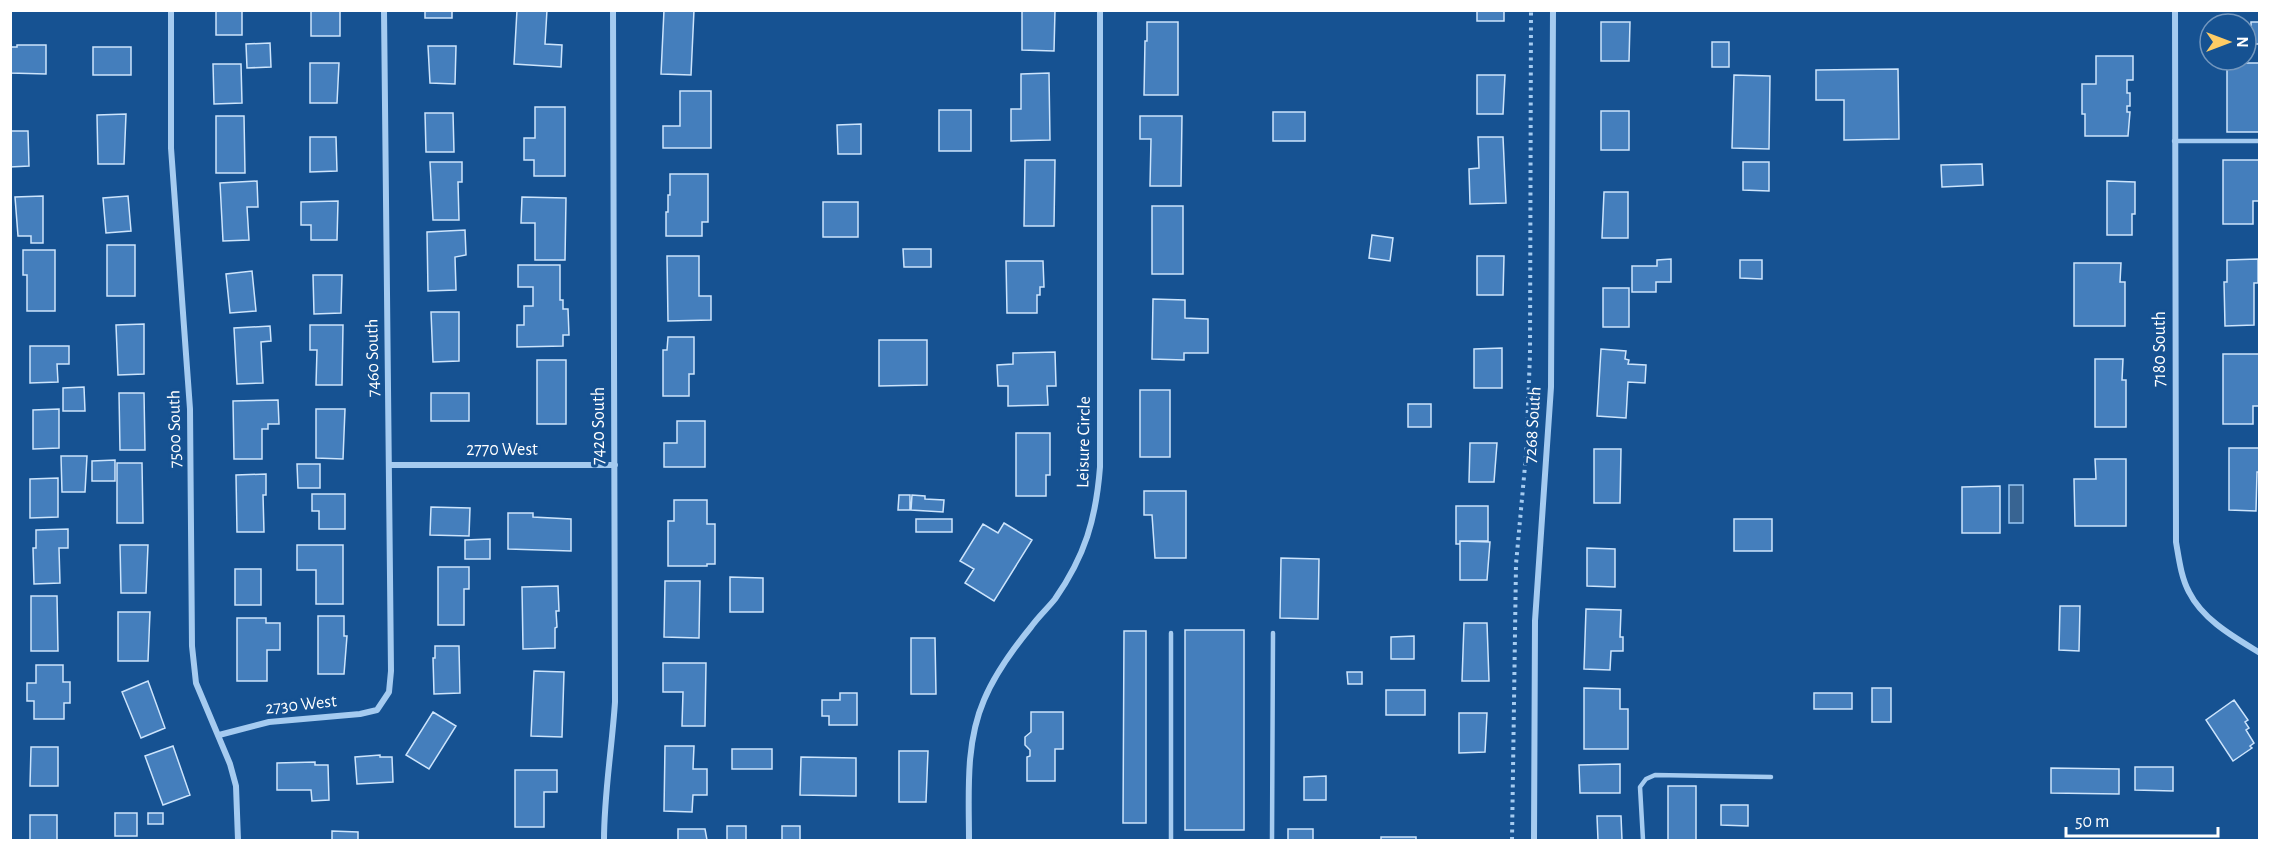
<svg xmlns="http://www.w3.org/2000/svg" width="2270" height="851" viewBox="0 0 2270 851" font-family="'Alegreya Sans',sans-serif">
<rect width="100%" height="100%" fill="#165292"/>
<!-- water -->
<path fill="#386492" stroke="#98c6f3" stroke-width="1.5" d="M2009 485H2023V523H2009Z"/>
<!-- building -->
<path fill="#447ebc" stroke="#cce4fc" stroke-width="1.5" d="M216 10H242V35H216Z
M311 10H340V36H311Z
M425 10H452V18H425Z
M517 10H547L545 44 562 45 561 67 514 64Z
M664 10H694L691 75 661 74Z
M1022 10H1055L1054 51 1022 50Z
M1477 10H1504V21H1477Z
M1147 22H1178V95H1144L1145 41H1147Z
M1601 22H1630L1629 61H1601Z
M2251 22H2260V44H2251Z
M1712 42H1729V67H1712Z
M270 43 271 67 247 68 246 44Z
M17 45H46V74L10 73V47H17Z
M428 46H456L455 84 430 83Z
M93 47H131V75H93Z
M2096 56H2133V80H2127V93H2130V106H2127V112H2130L2128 136H2085V114H2082V84H2096Z
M310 63H339L337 103H310Z
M2227 63H2260V132H2227Z
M213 64H241L242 103 214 104Z
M1898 69 1899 139 1844 140V100H1816V70Z
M1049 73 1050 140 1011 141V109H1021V74Z
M1477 75H1505L1503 114H1477Z
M1734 75 1770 76 1769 149 1732 148Z
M680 91H711V148H663V126H680Z
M535 107H565V176H534V160H524V138H535Z
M939 110H971V151H939Z
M1601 111H1629V150H1601Z
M1273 112H1305V141H1273Z
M425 113H453L454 152H426Z
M126 114 124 164H98L97 115Z
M216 116H244L245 173H216Z
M1140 116H1182L1181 186H1150L1151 139H1140Z
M861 124V154H838L837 125Z
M10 131H28L29 166 10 167Z
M310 137H336L337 171 310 172Z
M1478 137H1503L1506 203 1470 204 1469 169 1479 168Z
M1025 160H1055L1054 226H1024Z
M2223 160H2260V201H2253V224H2223Z
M430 162H462V182H458L459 220H433Z
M1743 162H1769V191L1743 190Z
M1982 164 1983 185 1942 187 1941 165Z
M670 174H708V222H702V236H666V212H668V195H670Z
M257 181 258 207H247L249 240 223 241 220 183Z
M2107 181 2135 182V214H2132V235H2107Z
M1604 192H1628V238H1602Z
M43 196V243H31V236H18L15 197Z
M128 196 131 231 106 233 103 198Z
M522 197 566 198 565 260H535V223H521Z
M338 201 337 240H311V225H301V202Z
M823 202H858V237H823Z
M1152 206H1183V274H1152Z
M465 230 466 255 455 257 456 290 428 291 427 232Z
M1372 235 1393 238 1390 261 1369 258Z
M107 245H135V296H107Z
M903 249H931V267H904Z
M23 250H55V311H27V275H23Z
M667 256H699V296H711V320L668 321Z
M1477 256H1504L1503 295H1477Z
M1671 259V282H1656V292H1632V266H1657V260Z
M2258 259V283H2254V325L2225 326 2224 282H2227V260Z
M1740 260H1762V279L1740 278Z
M1006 261H1043L1044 287H1040V295H1037V313H1007Z
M2074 263H2121L2120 282H2125V326H2074Z
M518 265H560V300H563V309H568L569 335H563V346L517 347V325H524V306H533V287H518Z
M252 271 256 311 230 313 226 274Z
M313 275H342L341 313 314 314Z
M1603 288H1629V327H1603Z
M1153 299 1185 300V318L1208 319V353H1184V360L1152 359Z
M431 312H459V361L433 362Z
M144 324V374L118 375 116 325Z
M310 325H343L342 385H316L317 350H310Z
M270 326 271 341 261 342 263 383 237 384 234 328Z
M668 337H694V374H689V396H663V350H667Z
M879 340H927V385L879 386Z
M30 346H69V364H57L58 382 30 383Z
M1502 348V388H1474V349Z
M1601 349 1626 351 1625 359 1629 360 1628 364 1646 365 1645 383 1628 382 1626 418 1597 416Z
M1055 352 1056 386H1047L1048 405 1008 406V386H998L997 365 1013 364V353Z
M2223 354H2260V406H2253V424H2223Z
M2095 359H2123L2122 380H2126V427H2095Z
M537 360H566V424H537Z
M84 387 85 411H63V388Z
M1140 390H1170V457H1140Z
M119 393H144L145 450H120Z
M431 393H469V421H431Z
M278 400 279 424H268V429H262V459H234L233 401Z
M1408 404H1431V427H1408Z
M59 409V448L33 449V410Z
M316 409H345L343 459 316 458Z
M677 421H705V467H664V443H677Z
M1016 433H1050V475H1046V496H1016Z
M1470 443H1497L1494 482H1469Z
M2229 448H2260V472H2257L2256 511 2229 510Z
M1594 449H1621L1620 503H1594Z
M61 456H87L85 492H62Z
M2095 459H2126V526H2075L2074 479H2096Z
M115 460V481H92V461Z
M117 463H142L143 523H117Z
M297 464H320V488H298Z
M266 474V495H263L264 532H237L236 475Z
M58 478V517L30 518V479Z
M2000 486V533H1962V487Z
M1144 491H1186V558H1155L1152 515H1144Z
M312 494H345V529H319V511H312Z
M899 495H910V510H898Z
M912 495 925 496V499L944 500 943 512 911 510Z
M674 500H707V524H715V564H707V566H668V521H674Z
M1456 506H1488V541H1460V544H1456Z
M431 507 470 508 469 536 430 535Z
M508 513H533V517L571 519V551L508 549Z
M916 519H952V532H916Z
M1734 519H1772V551H1734Z
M1004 523 1032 540 994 601 965 583 974 569 960 561 983 524 998 533Z
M68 529V548H59L60 583 34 584 33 548H36V530Z
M490 539V559H465V540Z
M1460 541 1490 542 1487 580H1460Z
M120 545H148L146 593H121Z
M297 545H343V604H316V570H297Z
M1587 548 1615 549V587L1587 586Z
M1281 558 1319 559 1318 619 1280 618Z
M438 567H469V589H464V625H438Z
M235 569H261V605H235Z
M730 577 763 578V612H730Z
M665 581H700L699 638 664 637Z
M558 586 559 611H556L557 627 555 628V648L523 649 522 587Z
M31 596H57L58 651H31Z
M2060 606H2080L2079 651 2059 650Z
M1586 609 1621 610 1620 637H1623V651H1611L1610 670 1584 669Z
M118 612H150L148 661H118Z
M318 616H344V636H347L344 674H318Z
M237 618H266V623H280V650H267V681H237Z
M1464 623H1487L1489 681H1462Z
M1185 630H1244V830H1185Z
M1124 631H1146V823H1123Z
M1414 636V659H1391V637Z
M911 638H935L936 694H911Z
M435 646H459L460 693 434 694 433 658H435Z
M663 663H706L705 726H682L683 692H663Z
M36 665H63V682H70V703H64V719H34V701H27V683H36Z
M534 671 564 672 562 737 531 736Z
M1347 672H1362V684H1348Z
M148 681 165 728 141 738 122 692Z
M1584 688 1620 689V709H1628V749H1584Z
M1872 688H1891V722H1872Z
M1386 690H1425V715H1386Z
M840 693H857V725H829V716H822V700H840Z
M1814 693H1852V709H1814Z
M2234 700 2248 720 2245 722 2249 728 2246 730 2254 743 2250 746 2252 748 2233 761 2206 720Z
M433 712 456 726 429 769 406 755Z
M1031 712H1063V749H1055V781H1027V757L1030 756V750L1025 745V737L1031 732Z
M1459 713H1487L1485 752 1459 753Z
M173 746 190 795 163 805 145 756Z
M665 746H694L693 769H707V795H693L692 812 664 811Z
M31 747H58V786H30Z
M732 749H772V769H732Z
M899 751H928L926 802H899Z
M380 755V757H392L393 782 357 784 355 757Z
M801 757 856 758V796L800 795Z
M315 762V765H328L329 800 312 801 311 790H277V763Z
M1620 764V793H1580L1579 765Z
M2135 767H2173V791L2135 790Z
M2051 768 2119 769V794L2051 793Z
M515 770H557V792H544V827H515Z
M1326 776V800H1304V777Z
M1668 786H1696V840H1668Z
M1721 805H1748V826L1721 825Z
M115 813H137V836H115Z
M148 813H163V824H148Z
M30 815H57V840H30Z
M1597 816H1621L1622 840H1598Z
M727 826H746V840H727Z
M782 826H800V840H782Z
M678 829H705L707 840H678Z
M1288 829H1313V840H1288Z
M332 831 358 832V840H332Z
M1381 837H1416V840H1381Z"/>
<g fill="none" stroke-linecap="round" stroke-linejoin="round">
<!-- path -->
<path stroke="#a5cbf0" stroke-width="4" stroke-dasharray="3 4.5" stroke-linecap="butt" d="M1512 840 1516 564 1526 455 1530 355 1531 10"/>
<!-- service -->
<path stroke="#a5cbf0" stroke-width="4.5" d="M2174 141H2260
M1171 633V840
M1272 840 1273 633
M1643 840 1640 787 1646 779 1655 775 1771 777"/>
<!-- minor -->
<path stroke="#a5cbf0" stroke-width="6" d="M171 10V148L190 409 192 646 196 683 230 764 236 786 238 840
M2175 10 2176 542C2179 559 2181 577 2189 592 2203 620 2234 637 2260 653
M389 465H615
M219 735 269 722 360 714 377 710 389 692 391 671C389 451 385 231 384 10
M604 840C604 794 612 748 615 702L613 10
M969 840C969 794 965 744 984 700 995 674 1013 649 1031 627 1038 617 1047 609 1055 599 1085 556 1096 519 1100 467V10
M1534 840 1535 621 1551 387 1553 10"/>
</g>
<g text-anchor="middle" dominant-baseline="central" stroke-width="6" stroke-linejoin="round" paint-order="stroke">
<!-- street labels -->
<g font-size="18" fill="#fff" stroke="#165292">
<text transform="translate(2160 349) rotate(-90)">7180 South</text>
<text transform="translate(373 358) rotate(-91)">7460 South</text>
<text transform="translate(1533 425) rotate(-86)">7268 South</text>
<text transform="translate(599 426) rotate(-90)">7420 South</text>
<text transform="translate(175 429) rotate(-91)">7500 South</text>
<text transform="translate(1084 442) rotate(-89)">Leisure Circle</text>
<text x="502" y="450">2770 West</text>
<text transform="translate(301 705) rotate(-6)">2730 West</text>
</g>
</g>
<!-- border -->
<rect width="2270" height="851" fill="none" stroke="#ffffff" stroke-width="24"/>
<!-- north arrow -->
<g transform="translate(2228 42) rotate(90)"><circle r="28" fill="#165292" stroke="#7397be" stroke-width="1.5"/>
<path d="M0-4.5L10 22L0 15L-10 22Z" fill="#ffcc65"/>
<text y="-9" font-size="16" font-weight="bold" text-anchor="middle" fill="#ffffff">N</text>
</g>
<!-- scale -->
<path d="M2066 827v9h152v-9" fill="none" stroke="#ffffff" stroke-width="3"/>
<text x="2075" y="827" font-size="18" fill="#ffffff" stroke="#165292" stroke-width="4.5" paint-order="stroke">50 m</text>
</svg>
